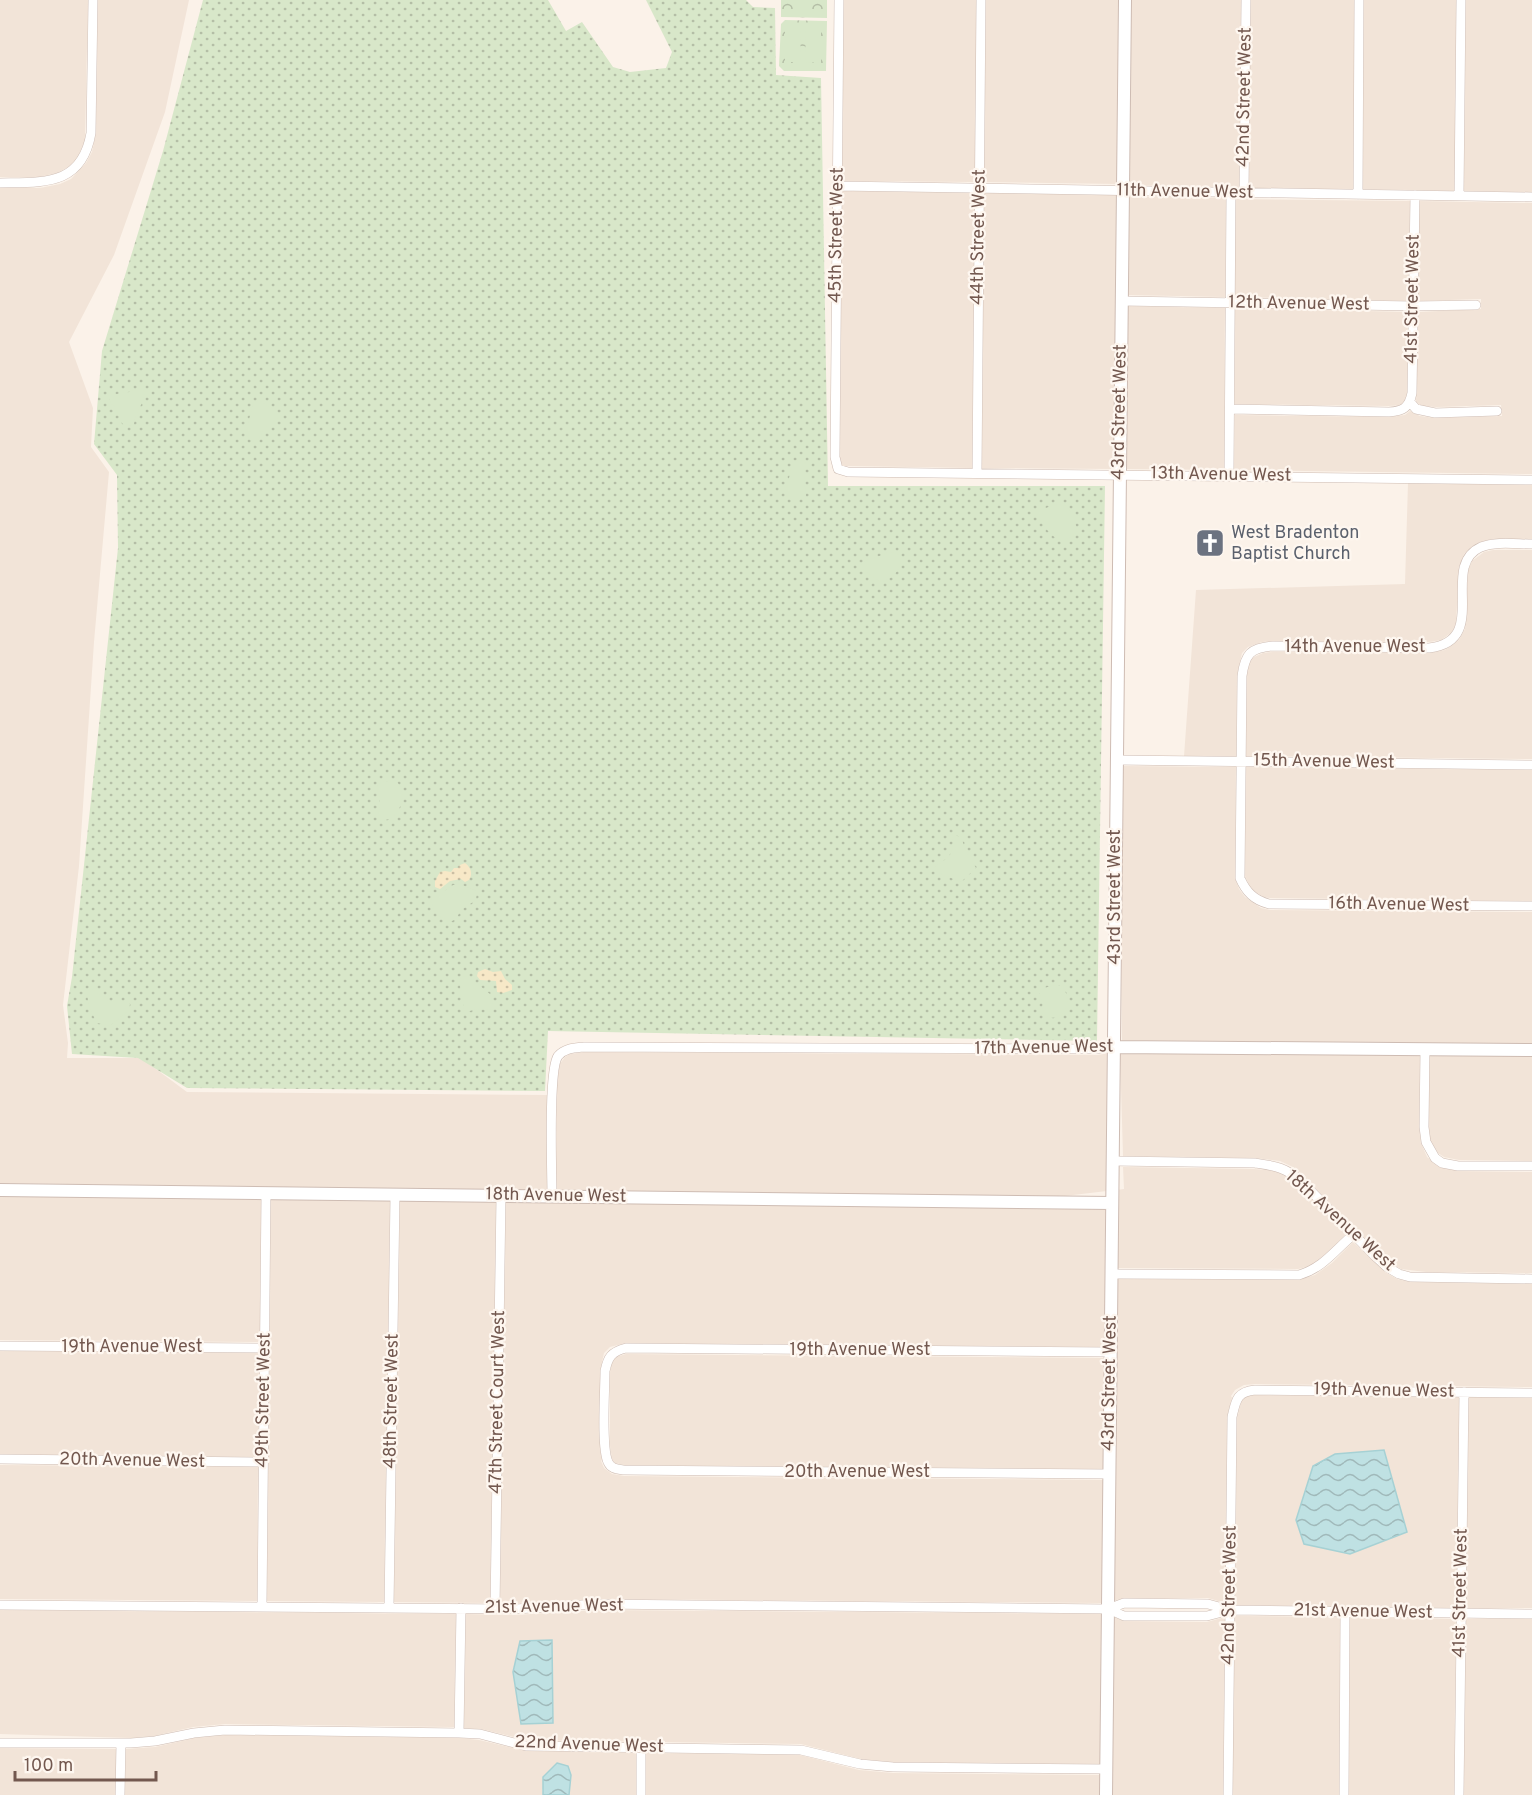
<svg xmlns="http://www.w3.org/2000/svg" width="1532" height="1795" viewBox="0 0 1532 1795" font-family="Overpass,sans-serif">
<defs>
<pattern id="grass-dots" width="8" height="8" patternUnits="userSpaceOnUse" patternTransform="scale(1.5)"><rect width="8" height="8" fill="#d8e7c9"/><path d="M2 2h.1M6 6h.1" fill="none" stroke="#b4bea6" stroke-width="1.8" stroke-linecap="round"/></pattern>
<pattern id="forest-crowns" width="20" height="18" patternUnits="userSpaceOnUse" patternTransform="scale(1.5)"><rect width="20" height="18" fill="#d8e7c9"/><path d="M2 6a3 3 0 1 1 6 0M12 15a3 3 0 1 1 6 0" fill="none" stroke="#b4bea6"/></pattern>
<pattern id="sand-dots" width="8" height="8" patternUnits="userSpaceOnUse" patternTransform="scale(1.5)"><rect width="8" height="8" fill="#f7e8c7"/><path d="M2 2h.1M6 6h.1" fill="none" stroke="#ccbfa4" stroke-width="1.8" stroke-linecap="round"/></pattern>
<pattern id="water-waves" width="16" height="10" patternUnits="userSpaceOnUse" patternTransform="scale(1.5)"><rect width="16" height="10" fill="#bfe1e3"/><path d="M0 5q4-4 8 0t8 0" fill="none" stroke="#a0b9ba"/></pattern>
</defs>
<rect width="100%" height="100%" fill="#fbf2e9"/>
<!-- residential -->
<path fill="#f2e4d8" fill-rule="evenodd" d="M0 0H88L85 140 78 157 72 165 57 173 39 177H0Z
M98 0H189L165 112 114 255 69 342 93 408 91 447 109 472 94 642 79 866 63 1005 68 1043 67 1058H141L187 1092 547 1095V1191L0 1183V188H40L60 184 71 179 86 163 92 152 96 133Z
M844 0H977L975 182 842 181Z
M986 0H1120L1118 184 984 182Z
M1130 0H1241L1239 188 1128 185Z
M1250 0H1355L1353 189 1249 188Z
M1364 0H1456L1455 191 1363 189Z
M1466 0H1532V192L1464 191Z
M842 191 975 193 972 468 848 466H843L840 463Z
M984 193 1118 195 1115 469 982 468Z
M1128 196 1226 198 1225 297 1127 295Z
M1235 199 1410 201 1408 301 1235 297Z
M1419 201 1532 203V474L1234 470 1235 415 1389 417 1405 415 1410 411 1420 416 1435 418 1502 416 1501 405 1436 407 1422 406 1416 402 1418 312 1481 309V299L1418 301Z
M1127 306 1225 308 1224 470 1124 469Z
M1235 308 1408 312 1407 393 1405 402 1402 405 1389 406 1235 404Z
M1408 483 1532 485V539H1491L1476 544 1464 554 1459 567 1456 624 1452 632 1441 640 1429 642 1273 641 1262 642 1248 647 1242 653 1237 675 1236 756H1184L1196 590 1405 584Z
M1493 550H1532V759L1246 756 1247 676 1248 665 1252 658 1263 653 1273 652 1429 653 1445 650 1459 640 1465 629 1468 570 1472 561 1484 552Z
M1121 766 1236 767 1235 878 1239 889 1245 897 1261 908 1270 910 1532 912V1045L1122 1042Z
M1246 767 1532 770V901L1270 898 1263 897 1251 889 1245 876Z
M584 1052 1098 1055 1110 1053 1107 1191 1056 1197 556 1191 557 1085 559 1065 565 1057 570 1054Z
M1120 1053 1420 1054 1419 1127 1421 1143 1427 1157 1433 1162 1440 1167 1458 1171 1532 1172V1273L1426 1272 1401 1269 1390 1263 1378 1252 1304 1177 1293 1167 1280 1161 1255 1158 1123 1156Z
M1429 1055 1532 1056V1161L1459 1160 1444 1157 1438 1153 1430 1141 1429 1126Z
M1123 1167 1254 1169 1277 1171 1288 1177 1298 1185 1346 1234 1326 1254 1310 1266 1298 1269 1116 1268 1117 1190 1124 1189Z
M0 1195 261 1198 260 1342 0 1340Z
M271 1198 390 1200 384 1602 267 1601Z
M400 1200 496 1201 490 1603 394 1602Z
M506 1201 1107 1208 1106 1347 626 1343 610 1347 604 1353 600 1372V1447L602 1460 601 1461 604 1468 612 1474 624 1476 1104 1480 1103 1603 597 1599 500 1604Z
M1353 1242 1385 1272 1397 1279 1410 1282 1532 1284V1387L1255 1384 1244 1385 1235 1390 1231 1396 1232 1398 1227 1417 1225 1603 1208 1598H1124L1113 1601 1116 1279 1299 1280 1315 1275 1332 1263Z
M0 1351 260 1353 258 1457 0 1454Z
M626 1354 1106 1358 1104 1469 624 1465 615 1463 612 1459 610 1446V1372L612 1362 616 1357Z
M1255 1395 1459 1397 1456 1608 1235 1605 1237 1418 1242 1399 1246 1396Z
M1469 1397 1532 1398V1608H1466Z
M0 1465 258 1467 257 1601 0 1599Z
M0 1610 456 1614 454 1727 225 1724 193 1727 154 1736 131 1738 0 1734Z
M597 1610 1103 1614 1102 1764 893 1762 861 1759 801 1744 526 1740 481 1729 464 1728 466 1614 516 1615ZM552 1640 522 1724 513 1672 520 1641Z
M1235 1616 1340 1617 1339 1795H1232Z
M1113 1617 1124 1621 1207 1622 1225 1617 1223 1795H1112Z
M1350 1617 1456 1619 1454 1795H1349Z
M1466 1619H1532V1795H1464Z
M226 1735 459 1738 479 1740 526 1751 637 1753 636 1795H569L571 1775 568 1766 558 1763 542 1790 543 1795H125L126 1749 155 1747 195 1738Z
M0 1748 116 1749V1795H0Z
M646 1753 800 1755 859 1770 893 1773 1102 1775V1795H646Z"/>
<!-- grass -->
<path fill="url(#grass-dots)" d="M203 0H548L566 31 582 22 613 67 630 72 666 68 672 52 646 0H746L753 7 775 8 776 75 821 78 828 486H1105L1097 1041 548 1031 545 1091 187 1088 138 1058 72 1054 67 1006 72 977 118 548 117 475 94 444 102 351 163 151Z"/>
<!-- forest -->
<path fill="url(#forest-crowns)" d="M781 0H827V18L781 17Z
M785 20 827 21 826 71H784L779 66 781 24Z"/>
<!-- sand -->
<path fill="url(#sand-dots)" d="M465 863C471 867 473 874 469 880L465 882 461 879 450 881 440 889 435 887V881L440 872 445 871 451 872 454 868H458L460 865Z
M485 969 493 972 501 971 505 979 512 985V990L503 993 497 992 496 981 480 980 477 976 478 972Z"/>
<!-- pitch -->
<path fill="#d8e7c9" d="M785 29H801L800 62H785Z
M806 29H821V63L805 62Z
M138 389H142L145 392C144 404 135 412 134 424L129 426H124C120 420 119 416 116 409 113 405 110 403 109 398L111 395 129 392Z
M259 400 276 411 278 415 277 419 264 429 257 442H253C251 441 247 436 246 434 246 432 252 408 253 403Z
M801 460 806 463 804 477 806 497 803 499 789 498 785 495 793 461Z
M1064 504C1071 510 1076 522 1077 532 1058 551 1049 531 1037 517L1039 511 1053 505Z
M888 552 896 553 900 556C903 569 892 580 880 582L863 569 861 565C867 557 879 558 888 552Z
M395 780C411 793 398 824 379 820 378 813 380 807 380 800 380 794 377 791 377 786L382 782Z
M954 835 961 837 966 851 976 868 961 882 934 871 935 867C950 855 953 858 953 836Z
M453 885H462L477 891 476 900 461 910 456 919 452 921C434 916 431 912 432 893L443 892Z
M465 976 469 977 490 994 493 1004 492 1010 477 1009 466 1012 464 1009C463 999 459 989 460 979Z
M1054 985 1061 986C1076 1000 1064 1026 1043 1015L1042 1011 1043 1002 1038 990Z
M92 989C98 992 100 997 105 1000 112 1003 121 1001 128 1002L130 1004 129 1010 110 1026 97 1023C92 1013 86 1003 88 991Z"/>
<!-- water -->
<path fill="url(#water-waves)" stroke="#a6d1d4" stroke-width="1.5" d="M1384 1450 1407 1532 1350 1554 1304 1544 1296 1520 1313 1466 1335 1454Z
M552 1640 553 1723 521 1724 513 1672 520 1641Z
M557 1763 568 1766 571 1775 569 1795H543V1777Z"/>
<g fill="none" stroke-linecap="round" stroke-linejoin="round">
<!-- minor casing -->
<g stroke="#cebcb3" stroke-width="10">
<path id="minor" d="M839 0 835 457 838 469 848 472 1532 480
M0 183C44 182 82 186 91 133L93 0
M837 186 1532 197
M1244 193 1246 0
M1358 195 1359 0
M1459 196 1461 0
M1122 301 1413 306 1476 305
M1410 402 1416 409 1435 413 1497 411
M1230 409 1389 412C1403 411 1409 408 1412 393L1415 195
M977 473 981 0
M1229 475 1231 193
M1532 544C1516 544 1496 541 1481 547 1438 566 1492 641 1429 648L1273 646C1250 648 1245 654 1242 676L1240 878C1246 892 1254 900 1269 904L1532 906
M1116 760 1532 765
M1425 1049 1424 1127 1426 1142 1435 1158 1442 1163 1458 1166H1532
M1113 1161 1255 1163C1275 1166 1285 1167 1301 1181L1375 1256 1387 1267 1399 1274 1410 1277 1532 1279
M552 1196C552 1173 548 1070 558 1056 565 1048 575 1048 584 1047L1098 1049 1115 1047
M1111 1274 1299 1275C1323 1268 1335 1250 1353 1235
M0 1346 264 1348
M0 1459 263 1462
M1109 1474 624 1470C617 1469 611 1469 608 1462 601 1447 605 1391 605 1371 608 1357 611 1352 626 1348L1110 1352
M0 1605 515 1609 597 1604 1108 1609 1124 1603 1208 1604 1230 1610
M262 1607 266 1193
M389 1608 395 1195
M495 1609 501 1196
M1108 1609 1124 1616H1207L1230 1610 1532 1614
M459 1733 461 1608
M0 1743H131L155 1741 194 1733 225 1730 459 1733 480 1734 526 1746 801 1750 860 1764 893 1767 1107 1769
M120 1795 121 1743
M641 1795V1747
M1228 1795 1232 1417C1236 1401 1236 1392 1255 1390L1532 1393
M1344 1795 1345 1612
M1459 1795 1464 1392"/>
</g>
<!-- tertiary casing -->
<g stroke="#cebcb3" stroke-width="14">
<path id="tertiary" d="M1115 1047 1532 1050
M0 1190 1112 1203
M1106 1795 1125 0"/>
</g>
<!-- minor -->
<use href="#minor" stroke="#fff" stroke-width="9"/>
<!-- tertiary -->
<use href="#tertiary" stroke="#fff" stroke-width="12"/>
</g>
<!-- icons -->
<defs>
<g id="church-square" transform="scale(1.5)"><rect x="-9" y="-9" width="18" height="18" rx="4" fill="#6b7280" stroke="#fef7f0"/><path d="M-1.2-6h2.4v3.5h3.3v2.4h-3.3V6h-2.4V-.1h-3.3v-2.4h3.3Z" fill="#fff"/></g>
</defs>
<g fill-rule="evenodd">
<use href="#church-square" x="1210" y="543"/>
</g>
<g text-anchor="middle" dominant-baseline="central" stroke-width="4.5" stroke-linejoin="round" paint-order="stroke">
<!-- street labels -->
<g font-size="18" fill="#73584f" stroke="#fef7f0">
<text transform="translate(1245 97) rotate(-89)">42nd Street West</text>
<text transform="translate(1185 192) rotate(1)">11th Avenue West</text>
<text transform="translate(837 235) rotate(-89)">45th Street West</text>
<text transform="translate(979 237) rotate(-89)">44th Street West</text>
<text transform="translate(1413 299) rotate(-89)">41st Street West</text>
<text transform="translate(1299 304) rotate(1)">12th Avenue West</text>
<text transform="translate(1120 412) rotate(-89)">43rd Street West</text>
<text transform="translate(1221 475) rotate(1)">13th Avenue West</text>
<text x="1355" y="647">14th Avenue West</text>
<text transform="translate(1324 762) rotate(1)">15th Avenue West</text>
<text transform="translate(1115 897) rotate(-90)">43rd Street West</text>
<text transform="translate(1399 905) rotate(1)">16th Avenue West</text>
<text transform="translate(1044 1048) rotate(-1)">17th Avenue West</text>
<text transform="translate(556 1196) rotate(1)">18th Avenue West</text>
<text transform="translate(1340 1221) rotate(42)">18th Avenue West</text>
<text x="132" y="1347">19th Avenue West</text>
<text x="860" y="1350">19th Avenue West</text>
<text transform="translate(1110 1383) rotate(-89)">43rd Street West</text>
<text transform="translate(1384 1391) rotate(1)">19th Avenue West</text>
<text transform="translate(264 1400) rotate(-89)">49th Street West</text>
<text transform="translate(392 1401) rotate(-89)">48th Street West</text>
<text transform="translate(498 1402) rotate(-89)">47th Street Court West</text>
<text transform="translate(132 1461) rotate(1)">20th Avenue West</text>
<text x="857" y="1472">20th Avenue West</text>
<text transform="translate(1461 1593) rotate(-89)">41st Street West</text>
<text transform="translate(1230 1595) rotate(-89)">42nd Street West</text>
<text transform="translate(554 1607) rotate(-1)">21st Avenue West</text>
<text transform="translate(1363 1612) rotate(1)">21st Avenue West</text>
<text transform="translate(589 1745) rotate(2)">22nd Avenue West</text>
</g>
<!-- worship labels -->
<g font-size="18" fill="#5b616d" stroke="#fef7f0" text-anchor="start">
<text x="1231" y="533">West Bradenton<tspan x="1231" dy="21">Baptist Church</tspan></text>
</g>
</g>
<!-- scale -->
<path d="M15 1771v9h141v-9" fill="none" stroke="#73584f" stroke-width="3"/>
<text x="24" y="1771" font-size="18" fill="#73584f" stroke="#fef7f0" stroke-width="4.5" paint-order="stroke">100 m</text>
</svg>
